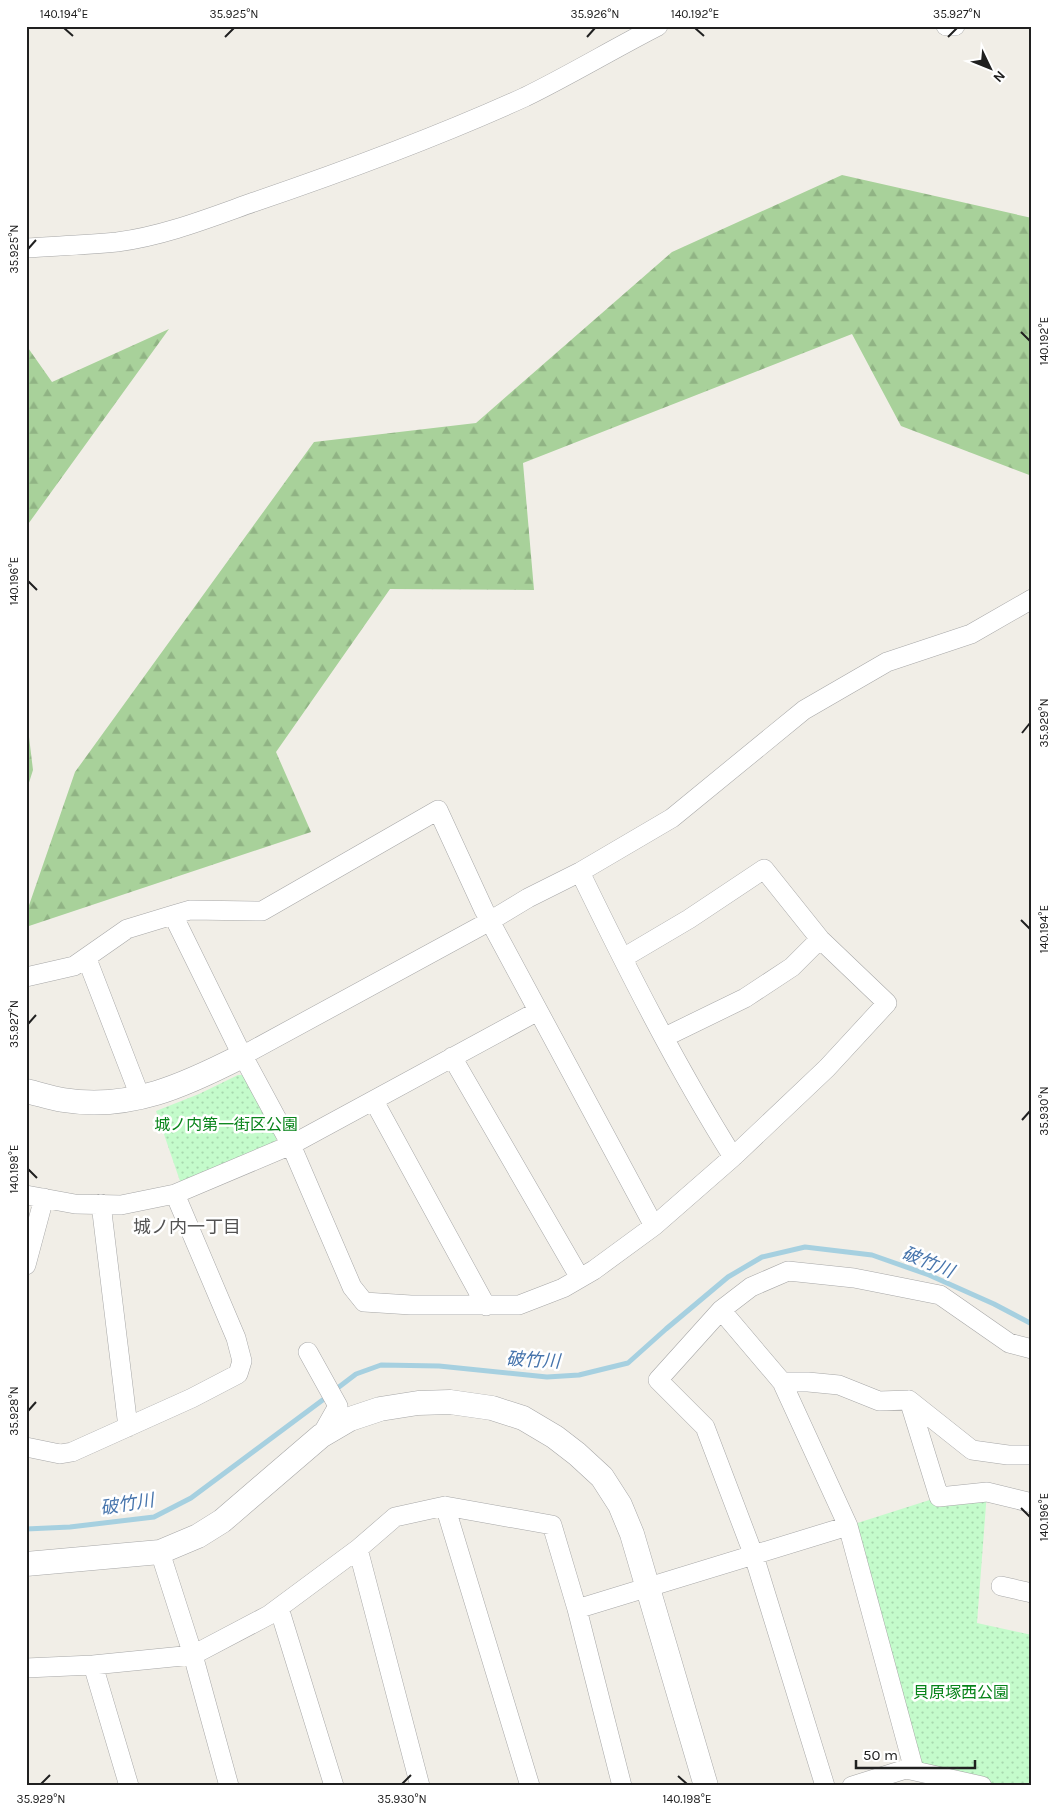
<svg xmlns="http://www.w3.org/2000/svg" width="1058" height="1812" viewBox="0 0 1058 1812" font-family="Karla,'Noto Sans JP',sans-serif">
<defs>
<pattern id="forest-firs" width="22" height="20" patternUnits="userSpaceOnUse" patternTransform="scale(1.25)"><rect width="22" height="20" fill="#a8d19a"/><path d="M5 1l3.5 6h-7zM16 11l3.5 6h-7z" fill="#90b384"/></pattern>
<pattern id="park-dots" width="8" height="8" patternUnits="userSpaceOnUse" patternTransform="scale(1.25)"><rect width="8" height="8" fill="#c4fbcb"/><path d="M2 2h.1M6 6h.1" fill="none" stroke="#a8d7ae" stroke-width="1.8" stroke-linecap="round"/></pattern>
</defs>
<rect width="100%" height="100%" fill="#f1eee7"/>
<!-- forest -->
<path fill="url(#forest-firs)" d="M842 175 1032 218V476L901 426 852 334 523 463 534 590 390 589 276 752 311 832 26 927V914L75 772 314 442 476 423 672 252Z
M169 329 26 527V345L52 382Z
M26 712 33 770 26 792Z"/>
<!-- park -->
<path fill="url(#park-dots)" d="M238 1075H244L277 1135 275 1145 181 1184 156 1111 199 1094Z
M987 1492 977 1623 1032 1635V1786H978L906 1769 848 1526 939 1497Z"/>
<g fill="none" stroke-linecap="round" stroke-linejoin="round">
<!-- stream -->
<path stroke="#a6d0e0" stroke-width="5" d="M335 1390 356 1374 381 1365 439 1366 547 1377 579 1375 628 1363 666 1329 728 1277 762 1257 805 1247 872 1255 929 1275 994 1304 1032 1324
M26 1529 70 1527 154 1517 191 1498 328 1396"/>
<!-- minor casing -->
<g stroke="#a7a7a7" stroke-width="20">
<path id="minor" d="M946 26H955
M26 248C56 246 87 245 117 242 164 236 209 218 254 202 345 171 437 137 525 97 570 75 613 49 658 26
M580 872C627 969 676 1066 733 1157
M173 915 237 1045 291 1145 352 1287 364 1302 411 1305H519L563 1288 594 1270 654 1226 733 1157 827 1068 887 1003 820 939 764 869 689 919 623 958
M87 959 136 1086 139 1098
M26 977 74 966 127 929 173 915 190 910 262 911 438 810 484 910 654 1226
M665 1037 745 998 792 967 820 939
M242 1056 490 921 528 898 580 872 672 818 804 710 887 662 971 634 1032 599
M452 1057 580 1278
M374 1101 486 1306
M26 1195 75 1204 121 1205 175 1194 291 1145 538 1011
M101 1204 128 1427
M26 1265 44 1198
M721 1310 782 1382 848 1526 914 1770
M308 1352 338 1406 321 1436
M782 1382H808L839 1385 879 1401 909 1400 972 1450 1008 1455H1032
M909 1400 939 1497 987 1492 1032 1503
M26 1447 60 1454 72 1452 192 1398 238 1374 242 1361 236 1338 175 1194
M445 1506 530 1786
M358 1549 420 1786
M160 1552 193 1655 229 1786
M1001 1586 1032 1593
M279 1608 334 1786
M577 1609 848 1526
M93 1665 129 1786
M26 1668 93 1665 193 1655 269 1615 358 1549 395 1517 445 1506 552 1525 577 1609 622 1786
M825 1786 754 1556 705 1427 658 1380 721 1310 751 1287 788 1271 854 1278 940 1295 1009 1343 1032 1349
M852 1786 906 1769 982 1786"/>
</g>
<!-- tertiary casing -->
<g stroke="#a7a7a7" stroke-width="25">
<path id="tertiary" d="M26 1091C39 1094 51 1098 63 1100 130 1111 185 1085 242 1056
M26 1564 160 1552 198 1536 222 1521 321 1436 350 1419 380 1409 418 1403 450 1402 492 1408 523 1418 555 1437 577 1454 602 1477 620 1505 632 1534 706 1786"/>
</g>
<!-- minor -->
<use href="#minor" stroke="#fff" stroke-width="19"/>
<!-- tertiary -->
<use href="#tertiary" stroke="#fff" stroke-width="24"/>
</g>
<!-- ticks -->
<path fill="none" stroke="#202020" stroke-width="2" d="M64 28 73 36M695 28 704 36M225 37 234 28M587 37 595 28M948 37 957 28M28 249 36 240M1021 332 1030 341M28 581 37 590M1022 733 1030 723M1021 920 1030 929M28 1024 36 1015M1022 1120 1030 1111M28 1169 37 1178M28 1411 36 1402M1021 1508 1030 1517M678 1776 687 1784M41 1784 50 1775M402 1784 411 1775"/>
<g text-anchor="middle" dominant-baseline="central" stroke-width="5" stroke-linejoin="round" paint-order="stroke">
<!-- park labels -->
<g font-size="16" fill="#08841a" stroke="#fff">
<text x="226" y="1124">城ノ内第一街区公園</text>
<text x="961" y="1692">貝原塚西公園</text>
</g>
<!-- neighbourhood labels -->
<g font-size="18" fill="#535353" stroke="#fff">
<text x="187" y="1227">城ノ内一丁目</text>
</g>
<!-- water labels -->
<g font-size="18" font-style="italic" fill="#4674ac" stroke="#fff">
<text transform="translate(928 1262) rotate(22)">破竹川</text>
<text transform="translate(533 1360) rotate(3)">破竹川</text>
<text transform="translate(127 1504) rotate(-9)">破竹川</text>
</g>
</g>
<!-- border -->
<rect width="1058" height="1812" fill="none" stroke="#ffffff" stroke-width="55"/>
<!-- north arrow -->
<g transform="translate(990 68) rotate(133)" stroke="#ffffff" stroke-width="4" paint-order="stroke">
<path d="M0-4L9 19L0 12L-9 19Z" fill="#202020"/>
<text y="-8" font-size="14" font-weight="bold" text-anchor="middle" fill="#202020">N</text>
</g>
<!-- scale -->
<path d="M856 1760v8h119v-8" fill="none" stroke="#202020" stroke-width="2.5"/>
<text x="863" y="1760" font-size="15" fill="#202020" stroke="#ffffff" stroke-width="4" paint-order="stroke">50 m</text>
<rect x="28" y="28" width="1002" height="1756" fill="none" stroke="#202020" stroke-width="2"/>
<g font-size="12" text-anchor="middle" fill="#202020">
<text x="64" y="18">140.194°E</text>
<text x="234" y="18">35.925°N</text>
<text x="595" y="18">35.926°N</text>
<text x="695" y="18">140.192°E</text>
<text x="957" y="18">35.927°N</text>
<text transform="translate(14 249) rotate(-90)" y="4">35.925°N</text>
<text transform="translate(1044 341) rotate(-90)" y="4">140.192°E</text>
<text transform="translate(14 581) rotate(-90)" y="4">140.196°E</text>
<text transform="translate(1044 723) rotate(-90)" y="4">35.929°N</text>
<text transform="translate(1044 929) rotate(-90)" y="4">140.194°E</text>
<text transform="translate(14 1024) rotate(-90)" y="4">35.927°N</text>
<text transform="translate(1044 1111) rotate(-90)" y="4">35.930°N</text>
<text transform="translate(14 1169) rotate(-90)" y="4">140.198°E</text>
<text transform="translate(14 1411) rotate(-90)" y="4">35.928°N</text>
<text transform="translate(1044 1517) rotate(-90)" y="4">140.196°E</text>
<text x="41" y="1803">35.929°N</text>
<text x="402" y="1803">35.930°N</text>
<text x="687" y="1803">140.198°E</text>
</g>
</svg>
